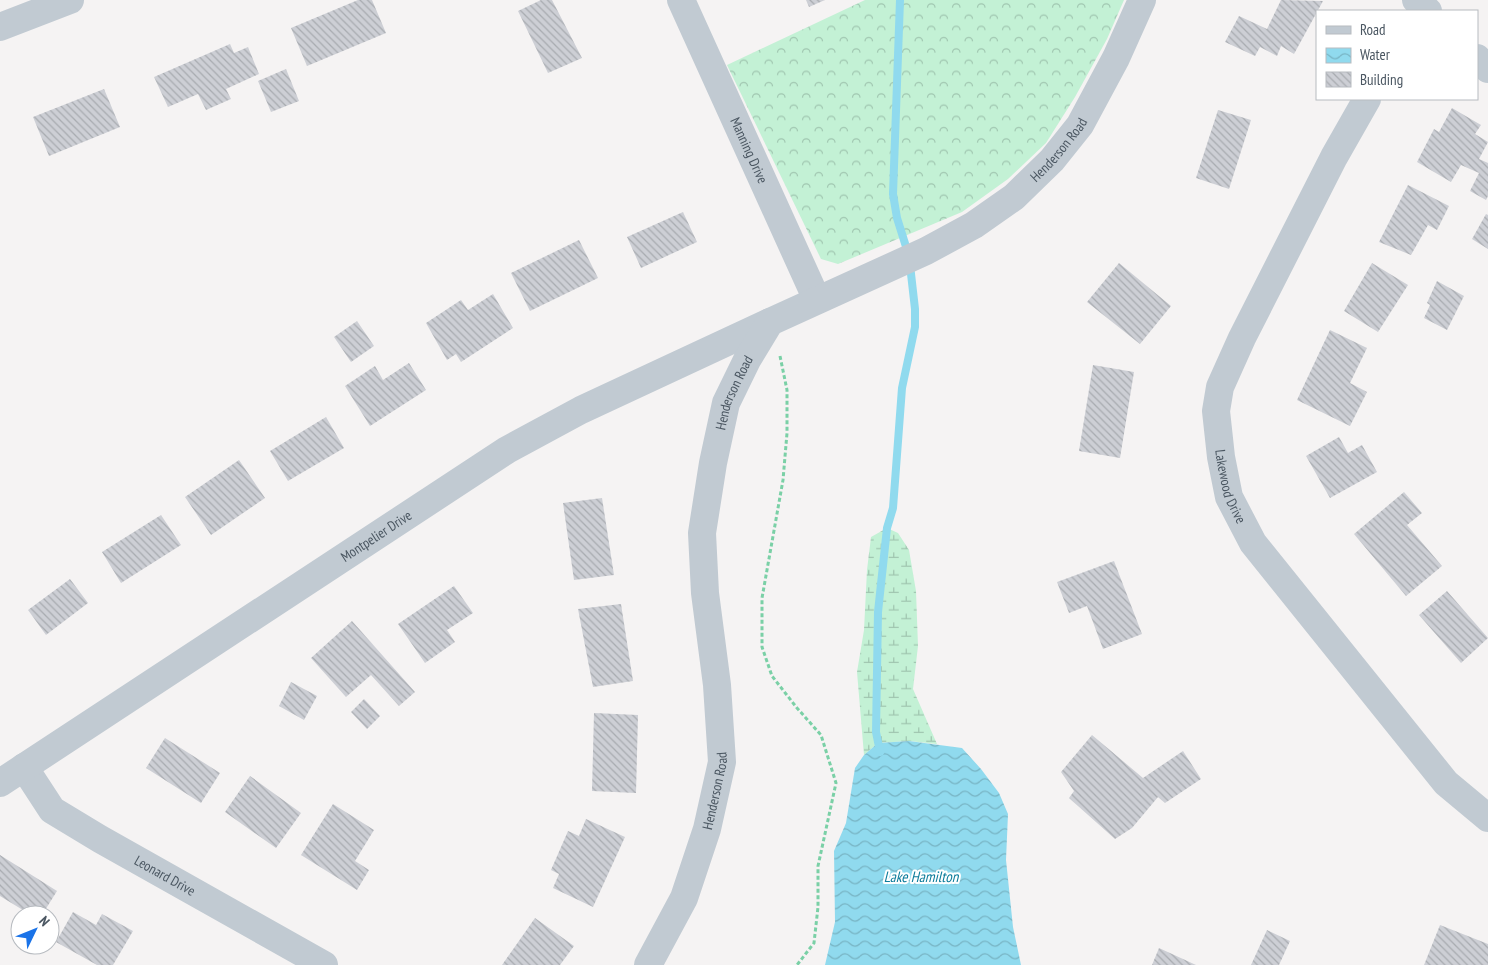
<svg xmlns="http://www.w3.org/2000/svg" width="1488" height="965" viewBox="0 0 1488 965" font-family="'PT Sans Narrow',sans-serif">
<defs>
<pattern id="forest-crowns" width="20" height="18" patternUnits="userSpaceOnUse" patternTransform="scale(1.25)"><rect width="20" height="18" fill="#c3f1d5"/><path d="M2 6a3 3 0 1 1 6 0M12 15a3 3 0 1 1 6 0" fill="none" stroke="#a0c6b0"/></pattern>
<pattern id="wetland-marsh" width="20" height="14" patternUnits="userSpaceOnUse" patternTransform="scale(1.25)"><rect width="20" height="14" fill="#c3f1d5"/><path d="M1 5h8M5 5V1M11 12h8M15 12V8" fill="none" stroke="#a0c6b0"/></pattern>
<pattern id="water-waves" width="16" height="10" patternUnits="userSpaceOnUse" patternTransform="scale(1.25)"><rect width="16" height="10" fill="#90daee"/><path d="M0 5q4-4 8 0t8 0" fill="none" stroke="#78b4c4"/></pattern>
<pattern id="building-back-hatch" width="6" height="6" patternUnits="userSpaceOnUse" patternTransform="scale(1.25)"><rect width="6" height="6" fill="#cdcfd5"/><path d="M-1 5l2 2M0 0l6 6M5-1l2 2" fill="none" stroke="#a8abb0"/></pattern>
</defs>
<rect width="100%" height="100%" fill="#f5f3f3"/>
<!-- forest -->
<path fill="url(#forest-crowns)" d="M865 0H1124L1107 39 1075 97 1046 143 1008 179 962 212 838 264 821 259 727 65Z"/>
<!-- wetland -->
<path fill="url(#wetland-marsh)" d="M887 528 898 533 909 550 916 591 918 646 913 689 937 744 909 741 878 743 864 755 857 672 864 630 867 570 871 537Z"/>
<!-- water -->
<path fill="url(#water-waves)" d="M909 741 962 748 981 769 999 793 1008 814 1006 860 1013 927 1021 965H825L835 922 834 851 846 823 855 768 864 755 878 743Z"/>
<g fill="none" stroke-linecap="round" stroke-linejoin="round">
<!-- stream -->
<path stroke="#90daee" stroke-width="8" d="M900 0 893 194 897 218 908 253
M880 752 876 732 878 612 887 528 893 508 902 388 915 327V309L910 265"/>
</g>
<!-- building -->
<path fill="url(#building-back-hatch)" d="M358 0H372L386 33 307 66 291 28Z
M541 0H552L582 58 548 73 518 11Z
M806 0H825L809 7Z
M1281 0 1323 1 1294 54 1281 46 1277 56 1260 47 1255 56 1225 42 1239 16 1267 29Z
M230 44 234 53 248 47 259 74 226 89 231 99 206 110 198 94 168 107 154 77Z
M286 69 299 101 271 112 258 81Z
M104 89 120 127 49 156 33 117Z
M1452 108 1481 125 1475 134 1488 142 1479 159 1488 163V196L1486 200 1470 191 1479 173 1461 165 1451 182 1417 162 1434 129 1439 132Z
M1218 110 1251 120 1229 189 1196 178Z
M1408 185 1449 206 1437 230 1428 225 1411 255 1379 242Z
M683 212 697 242 641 268 627 237Z
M1486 214 1488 215V249L1472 239Z
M579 240 598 278 530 311 511 273Z
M1119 263 1171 306 1140 344 1087 302Z
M1372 263 1408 285 1378 332 1344 311Z
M1437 281 1464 296 1447 330 1424 318 1430 305 1427 303Z
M493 294 513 328 461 362 456 354 447 360 426 323 461 300 468 310Z
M357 321 374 346 351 362 334 337Z
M1330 330 1367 348 1350 383 1367 392 1350 426 1297 400Z
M409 363 426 390 370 426 345 386 375 366 383 380Z
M1093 365 1134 372 1120 458 1079 451Z
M326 417 344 448 288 481 270 451Z
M1339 437 1348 453 1362 445 1377 472 1330 498 1306 456Z
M239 460 265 498 211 535 185 497Z
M1404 492 1422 513 1407 525 1442 566 1406 596 1354 534Z
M602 498 614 575 574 580 563 503Z
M161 515 181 545 121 583 102 552Z
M1114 561 1142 634 1103 649 1087 606 1069 613 1057 582Z
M70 579 88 603 46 635 28 610Z
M454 586 473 613 447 630 455 642 425 663 398 624Z
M1447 591 1488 638 1461 663 1419 615Z
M621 604 633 681 593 687 578 609Z
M352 621 415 692 399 706 371 675 346 697 311 658Z
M291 682 317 696 304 720 279 706Z
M364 699 380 716 367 729 351 712Z
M594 713 638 715 636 793 592 791Z
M1092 735 1143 778 1183 751 1201 779 1165 803 1158 797 1132 828 1115 839 1069 798 1074 791 1061 772Z
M165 738 220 773 201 803 146 768Z
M250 776 301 813 276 848 225 812Z
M333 804 374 830 355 861 369 870 357 890 301 855Z
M586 819 625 837 593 907 553 888 559 874 551 870 568 831 579 836Z
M0 855 57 891 42 915H31L0 896Z
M73 912 96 925 102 914 133 931 113 965H97L56 942Z
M535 918 574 946 560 965H502Z
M1440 925 1488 944V965H1424Z
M1267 930 1290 941 1279 965H1251Z
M1159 948 1196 965H1152Z"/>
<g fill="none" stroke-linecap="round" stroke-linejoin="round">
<!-- path -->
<path stroke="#7ad0a6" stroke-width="3" stroke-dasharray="4 2.5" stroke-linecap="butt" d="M780 356 787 390V433L783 480 762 598V647L772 676 797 708 821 735 836 783 818 866V907L814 943 797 965"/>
<!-- minor -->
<g stroke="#c1cad2" stroke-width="28">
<path id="s1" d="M681 0 817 300"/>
<path d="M1416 0 1428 11"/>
<path d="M0 27 70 0"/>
<path d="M1477 58 1488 69"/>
<path id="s2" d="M1367 99 1334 157 1242 338 1220 387 1216 411 1221 457 1229 497 1253 543 1446 783 1488 818"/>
<path id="s3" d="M24 767 52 810 100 839 324 965"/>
<path id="s4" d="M0 783 507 450 581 410 770 322"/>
<path id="s5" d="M648 965 684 898 707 829 722 762 717 685 705 593 702 533 713 463 726 403 747 360 770 322 926 251 974 225 1014 197 1052 160 1080 125 1116 58 1142 0"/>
</g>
</g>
<g text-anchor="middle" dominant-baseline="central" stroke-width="4" stroke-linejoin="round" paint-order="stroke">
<!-- street labels -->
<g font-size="14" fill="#4a5661" stroke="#fff">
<text stroke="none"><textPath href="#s5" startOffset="1012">Henderson Road</textPath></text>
<text stroke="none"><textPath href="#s1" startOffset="165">Manning Drive</textPath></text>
<text stroke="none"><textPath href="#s5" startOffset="592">Henderson Road</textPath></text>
<text stroke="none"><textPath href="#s2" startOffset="425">Lakewood Drive</textPath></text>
<text stroke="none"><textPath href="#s4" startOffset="450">Montpelier Drive</textPath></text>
<text stroke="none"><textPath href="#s5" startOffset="188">Henderson Road</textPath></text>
<text stroke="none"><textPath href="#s3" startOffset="182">Leonard Drive</textPath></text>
</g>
<!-- water labels -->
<g font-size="15" font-style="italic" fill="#0c7c9b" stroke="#fff">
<text x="921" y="876">Lake Hamilton</text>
</g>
</g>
<!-- legend -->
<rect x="1316" y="10" width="162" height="90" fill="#ffffff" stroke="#b7bbc0"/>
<rect x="1326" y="26" width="25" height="8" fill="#c1cad2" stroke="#b7bbc0"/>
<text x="1360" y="35" font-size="15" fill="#4a5661">Road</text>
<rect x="1326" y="48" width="25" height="15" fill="url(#water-waves)" stroke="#b7bbc0"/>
<text x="1360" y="60" font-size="15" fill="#4a5661">Water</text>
<rect x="1326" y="72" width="25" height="15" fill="url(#building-back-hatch)" stroke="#b7bbc0"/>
<text x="1360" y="85" font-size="15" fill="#4a5661">Building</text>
<!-- north arrow -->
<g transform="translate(35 930) rotate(47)"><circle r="24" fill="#ffffff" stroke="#b7bbc0"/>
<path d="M0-4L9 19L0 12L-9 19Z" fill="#1a73e8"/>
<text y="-8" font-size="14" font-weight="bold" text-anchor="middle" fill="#4a5661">N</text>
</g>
</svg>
